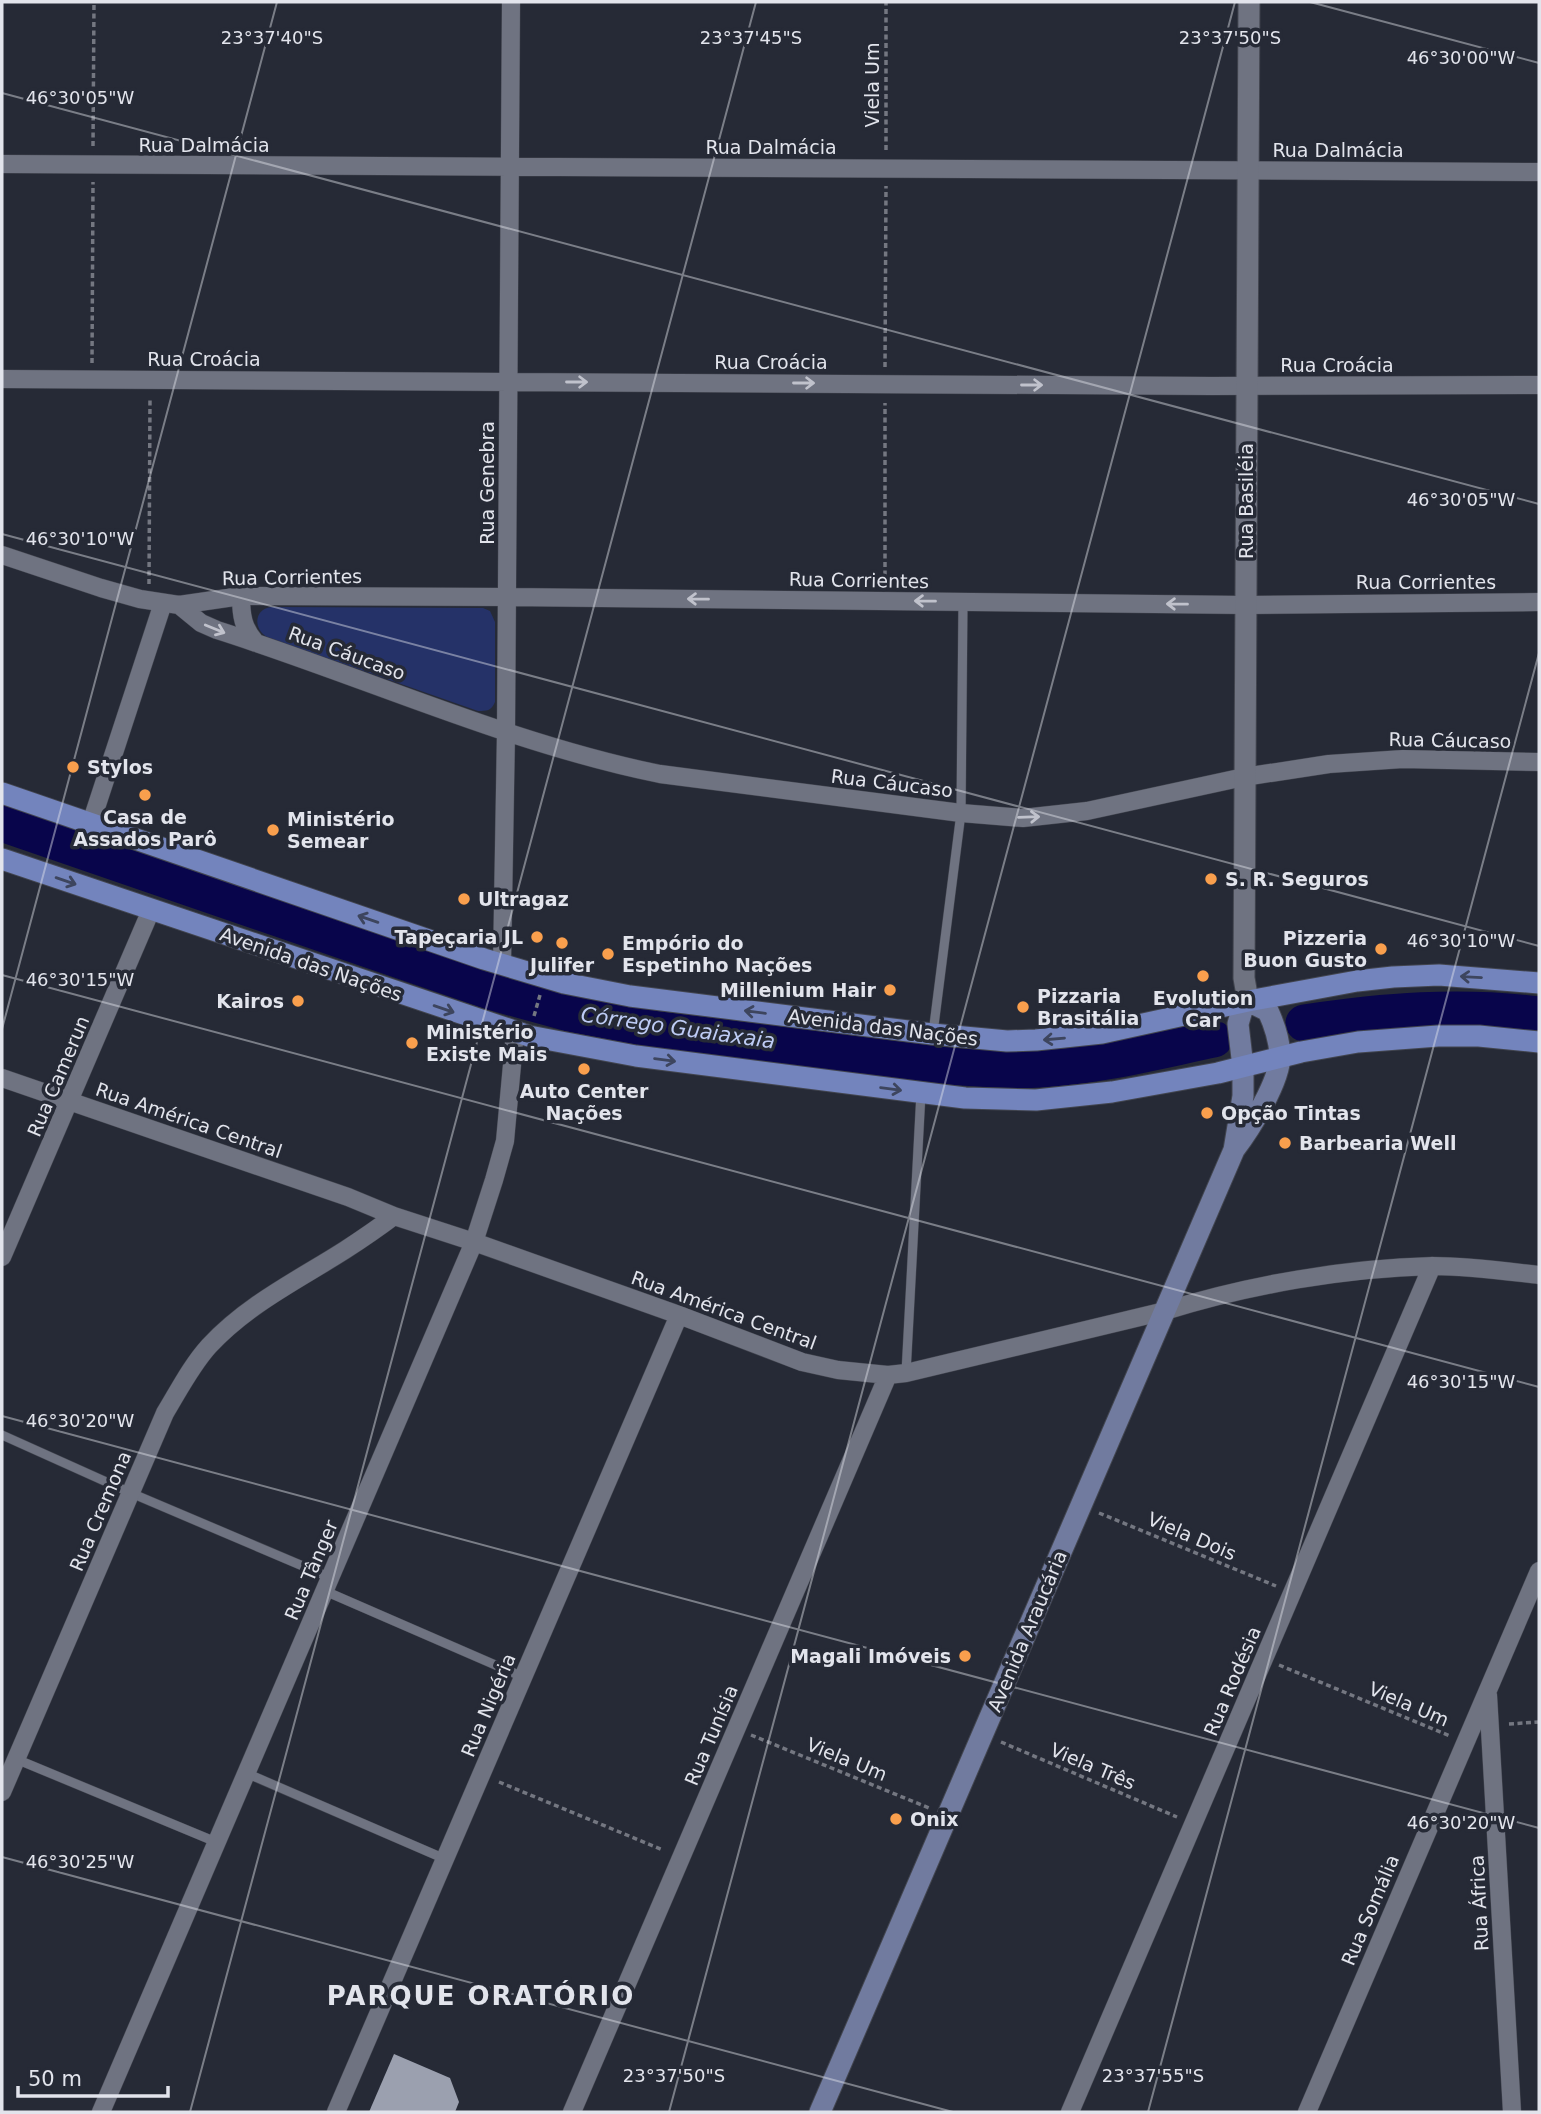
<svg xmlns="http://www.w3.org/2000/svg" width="1541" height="2114" viewBox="0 0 1541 2114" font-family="'DejaVu Sans',sans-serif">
<rect width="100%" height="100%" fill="#262a36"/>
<!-- green -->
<path fill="#253268" d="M271 607 483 608 490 611 495 622V702C491 711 487 711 478 711L267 637C253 629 254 609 271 607Z"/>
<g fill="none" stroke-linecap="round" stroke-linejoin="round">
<!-- river -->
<path stroke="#08054b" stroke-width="37" d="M2 823 493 992 569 1013 653 1029 948 1066C978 1068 1009 1071 1039 1069 1098 1066 1156 1051 1214 1039
M1304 1023C1384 1011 1459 1005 1539 1015"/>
</g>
<!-- building -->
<path fill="#9ba0af" d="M394 2054 450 2078 459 2102 455 2112H369Z"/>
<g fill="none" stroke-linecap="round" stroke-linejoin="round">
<!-- service casing -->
<g stroke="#42454f" stroke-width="10">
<path id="service" d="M933 1033 961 813 963 602
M906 1373 921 1093
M2 1435 131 1493 331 1578
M325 1591 523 1677
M16 1759 216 1842
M246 1773 445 1859"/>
</g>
<!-- minor casing -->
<g stroke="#42454f" stroke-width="19">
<path id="minor" d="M2 164 1539 172
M2 379 1212 386 1539 385
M2 555 101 588 140 599 179 605 201 623 217 630C365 677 508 743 660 774L961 813 1023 818 1087 811 1244 777 1329 764 1403 759 1539 762
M241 596C241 616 243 628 256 643
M179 605 241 596 507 597 1246 605 1539 602
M91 823 163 603
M502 964 506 732 511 2
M2 1078 348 1197 394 1216 474 1242 679 1315 802 1362 838 1370 888 1375 906 1373 1165 1311C1248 1285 1346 1268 1433 1266 1468 1266 1504 1271 1539 1275
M2 1257 151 910
M1488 1695 1512 2112
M2 1792 165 1413C179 1390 191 1366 209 1346 248 1304 298 1280 345 1250 362 1239 378 1228 394 1216
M101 2112 474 1242 494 1180 505 1141 515 1032
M336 2112 679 1315
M572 2112 888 1375
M1070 2112 1432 1266
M1307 2112 1539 1571"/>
</g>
<!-- tertiary casing -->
<g stroke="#42454f" stroke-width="23">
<path id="tertiary" d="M1248 1001 1244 978 1249 2"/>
</g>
<!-- secondary casing -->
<g stroke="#42454f" stroke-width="23">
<path id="secondary" d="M820 2112 1234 1150 1243 1096V1067L1238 1024 1242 1010 1248 1001 1268 1011C1274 1024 1279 1040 1280 1054 1281 1080 1250 1129 1234 1150"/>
</g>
<!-- primary casing -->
<g stroke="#42454f" stroke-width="23">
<path id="primary" d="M2 793 484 959 564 983 630 996 932 1034 1007 1041 1036 1040 1102 1033 1248 1001 1357 981 1393 977 1439 975 1539 983
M2 859 529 1036 636 1056 965 1098 1036 1100 1112 1092 1218 1073 1301 1052 1358 1042 1438 1036H1479L1539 1042"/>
</g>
<!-- path -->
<path stroke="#747781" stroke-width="3.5" stroke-dasharray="5 3.5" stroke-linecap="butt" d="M93 146 94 2
M886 150V2
M92 363 93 182
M885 367 886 186
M149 584 150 399
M885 584V403
M534 1016 540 995
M1099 1513 1276 1586
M1279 1665 1450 1736
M1509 1724 1539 1722
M751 1735 929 1808
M1001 1742 1177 1817
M499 1782 663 1850"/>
<!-- service -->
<use href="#service" stroke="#6f7381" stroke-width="9"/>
<!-- minor -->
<use href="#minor" stroke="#6f7381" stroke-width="18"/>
<!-- tertiary -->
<use href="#tertiary" stroke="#6f7381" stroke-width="21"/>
<!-- secondary -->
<use href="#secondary" stroke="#717b9f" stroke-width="21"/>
<!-- primary -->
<use href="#primary" stroke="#7384bd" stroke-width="21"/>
</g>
<!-- one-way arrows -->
<defs><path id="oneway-shaft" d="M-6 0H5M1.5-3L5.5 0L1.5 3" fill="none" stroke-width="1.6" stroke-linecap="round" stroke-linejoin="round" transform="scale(1.75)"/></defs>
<g stroke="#c0c2cc">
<use href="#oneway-shaft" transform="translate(577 382)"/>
<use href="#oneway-shaft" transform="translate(804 383)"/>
<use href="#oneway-shaft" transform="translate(1032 385)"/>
<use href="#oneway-shaft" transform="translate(698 599) rotate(-179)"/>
<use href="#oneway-shaft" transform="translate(925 601) rotate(-179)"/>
<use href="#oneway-shaft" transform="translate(1177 604) rotate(-179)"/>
<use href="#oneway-shaft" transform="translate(215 629) rotate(22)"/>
<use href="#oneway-shaft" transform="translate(1029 817) rotate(-2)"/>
</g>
<g stroke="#3d455e">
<use href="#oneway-shaft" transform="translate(66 881) rotate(19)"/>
<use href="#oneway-shaft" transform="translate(368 919) rotate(-161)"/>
<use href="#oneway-shaft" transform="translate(1471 977) rotate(-177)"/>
<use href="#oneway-shaft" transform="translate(444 1009) rotate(19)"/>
<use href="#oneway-shaft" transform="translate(755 1012) rotate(-173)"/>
<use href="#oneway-shaft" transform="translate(1054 1039) rotate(175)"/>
<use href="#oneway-shaft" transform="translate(665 1060) rotate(7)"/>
<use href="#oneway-shaft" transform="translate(891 1089) rotate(7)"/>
</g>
<!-- ticks -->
<path fill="none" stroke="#e2e4ec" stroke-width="2" stroke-opacity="0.45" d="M1310 2 1539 63M2 93 1539 504M2 534 1539 946M2 975 1539 1387M2 1029 277 2M2 1416 1539 1828M2 1857 953 2112M190 2112 756 2M669 2112 1235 2M1148 2112 1539 653"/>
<!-- markers -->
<g fill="#f99f4d" stroke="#262a36" stroke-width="2.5">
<circle cx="73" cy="767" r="7"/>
<circle cx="145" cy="795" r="7"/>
<circle cx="273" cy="830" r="7"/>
<circle cx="1211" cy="879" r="7"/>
<circle cx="464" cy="899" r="7"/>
<circle cx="537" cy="937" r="7"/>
<circle cx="562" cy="943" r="7"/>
<circle cx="1381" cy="949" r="7"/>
<circle cx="608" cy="954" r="7"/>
<circle cx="1203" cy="976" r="7"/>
<circle cx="890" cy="990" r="7"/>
<circle cx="298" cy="1001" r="7"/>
<circle cx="1023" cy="1007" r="7"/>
<circle cx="412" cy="1043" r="7"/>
<circle cx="584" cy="1069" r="7"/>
<circle cx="1207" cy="1113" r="7"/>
<circle cx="1285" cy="1143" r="7"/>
<circle cx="965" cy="1656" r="7"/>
<circle cx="896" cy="1819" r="7"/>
</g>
<g text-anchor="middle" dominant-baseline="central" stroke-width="7" stroke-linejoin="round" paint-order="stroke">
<!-- street labels -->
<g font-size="19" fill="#e2e4ec" stroke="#262a36">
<text transform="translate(872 85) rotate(-90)">Viela Um</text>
<text x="204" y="145">Rua Dalmácia</text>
<text x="771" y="147">Rua Dalmácia</text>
<text x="1338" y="150">Rua Dalmácia</text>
<text x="204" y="359">Rua Croácia</text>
<text x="771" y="362">Rua Croácia</text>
<text x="1337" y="365">Rua Croácia</text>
<text transform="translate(487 483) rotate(-90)">Rua Genebra</text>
<text transform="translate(1246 501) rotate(-90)">Rua Basiléia</text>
<text transform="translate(292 577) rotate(-1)">Rua Corrientes</text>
<text transform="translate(859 580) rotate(1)">Rua Corrientes</text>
<text x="1426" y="582">Rua Corrientes</text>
<text transform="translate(347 653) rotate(20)">Rua Cáucaso</text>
<text transform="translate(1450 740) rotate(1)">Rua Cáucaso</text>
<text transform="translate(892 783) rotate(7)">Rua Cáucaso</text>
<text transform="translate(311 964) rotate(19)">Avenida das Nações</text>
<text transform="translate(883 1027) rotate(7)">Avenida das Nações</text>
<text transform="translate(58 1076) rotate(-67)">Rua Camerun</text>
<text transform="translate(189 1120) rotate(19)">Rua América Central</text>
<text transform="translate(724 1310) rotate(20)">Rua América Central</text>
<text transform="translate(100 1511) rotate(-67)">Rua Cremona</text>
<text transform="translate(1192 1536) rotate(23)">Viela Dois</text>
<text transform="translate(311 1570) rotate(-67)">Rua Tânger</text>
<text transform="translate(1027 1631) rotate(-67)">Avenida Araucária</text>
<text transform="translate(1232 1681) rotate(-67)">Rua Rodésia</text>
<text transform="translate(1409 1704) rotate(23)">Viela Um</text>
<text transform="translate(488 1705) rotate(-67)">Rua Nigéria</text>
<text transform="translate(711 1735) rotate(-67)">Rua Tunísia</text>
<text transform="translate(847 1759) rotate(22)">Viela Um</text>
<text transform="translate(1093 1766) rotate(23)">Viela Três</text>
<text transform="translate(1479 1903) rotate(-93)">Rua África</text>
<text transform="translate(1370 1910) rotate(-67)">Rua Somália</text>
</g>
<!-- poi labels -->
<g font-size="19" font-weight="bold" fill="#e2e4ec" stroke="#262a36" text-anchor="start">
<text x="87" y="767">Stylos</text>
<text x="145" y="817" text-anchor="middle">Casa de<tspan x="145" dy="22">Assados Parô</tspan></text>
<text x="287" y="819">Ministério<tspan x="287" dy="22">Semear</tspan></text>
<text x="1225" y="879">S. R. Seguros</text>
<text x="478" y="899">Ultragaz</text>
<text x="523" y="937" text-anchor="end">Tapeçaria JL</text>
<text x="1367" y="938" text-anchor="end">Pizzeria<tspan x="1367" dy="22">Buon Gusto</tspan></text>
<text x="622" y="943">Empório do<tspan x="622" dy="22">Espetinho Nações</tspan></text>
<text x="562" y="965" text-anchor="middle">Julifer</text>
<text x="876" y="990" text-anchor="end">Millenium Hair</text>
<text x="1037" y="996">Pizzaria<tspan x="1037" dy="22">Brasitália</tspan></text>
<text x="1203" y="998" text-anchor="middle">Evolution<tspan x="1203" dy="22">Car</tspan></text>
<text x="284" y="1001" text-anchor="end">Kairos</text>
<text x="426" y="1032">Ministério<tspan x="426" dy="22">Existe Mais</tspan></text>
<text x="584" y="1091" text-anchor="middle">Auto Center<tspan x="584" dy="22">Nações</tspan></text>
<text x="1221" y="1113">Opção Tintas</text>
<text x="1299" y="1143">Barbearia Well</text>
<text x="951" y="1656" text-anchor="end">Magali Imóveis</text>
<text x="910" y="1819">Onix</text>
</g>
<!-- water labels -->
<g font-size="21" font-style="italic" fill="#beccf5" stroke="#262a36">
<text transform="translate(678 1028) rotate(8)">Córrego Guaiaxaia</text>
</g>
<!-- district labels -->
<g font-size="26" font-weight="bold" letter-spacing="2" fill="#e2e4ec" stroke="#262a36">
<text x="481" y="1996">PARQUE ORATÓRIO</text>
</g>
</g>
<g font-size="18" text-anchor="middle" fill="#e2e4ec" stroke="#262a36" stroke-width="7" stroke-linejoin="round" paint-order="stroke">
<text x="272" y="44">23°37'40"S</text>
<text x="751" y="44">23°37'45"S</text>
<text x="1230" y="44">23°37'50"S</text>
<text x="1461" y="64">46°30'00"W</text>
<text x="80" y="104">46°30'05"W</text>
<text x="1461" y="506">46°30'05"W</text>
<text x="80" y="545">46°30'10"W</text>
<text x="1461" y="947">46°30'10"W</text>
<text x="80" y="986">46°30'15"W</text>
<text x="1461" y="1388">46°30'15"W</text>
<text x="80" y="1427">46°30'20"W</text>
<text x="1461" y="1829">46°30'20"W</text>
<text x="80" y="1868">46°30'25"W</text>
<text x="674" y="2082">23°37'50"S</text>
<text x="1153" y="2082">23°37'55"S</text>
</g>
<!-- border -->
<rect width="1541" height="2114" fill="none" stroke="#e2e4ec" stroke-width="7"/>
<!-- scale -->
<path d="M18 2086v10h150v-10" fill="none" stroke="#e2e4ec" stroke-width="3.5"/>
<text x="28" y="2086" font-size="21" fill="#e2e4ec" stroke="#262a36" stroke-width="5" paint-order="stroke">50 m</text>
</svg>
